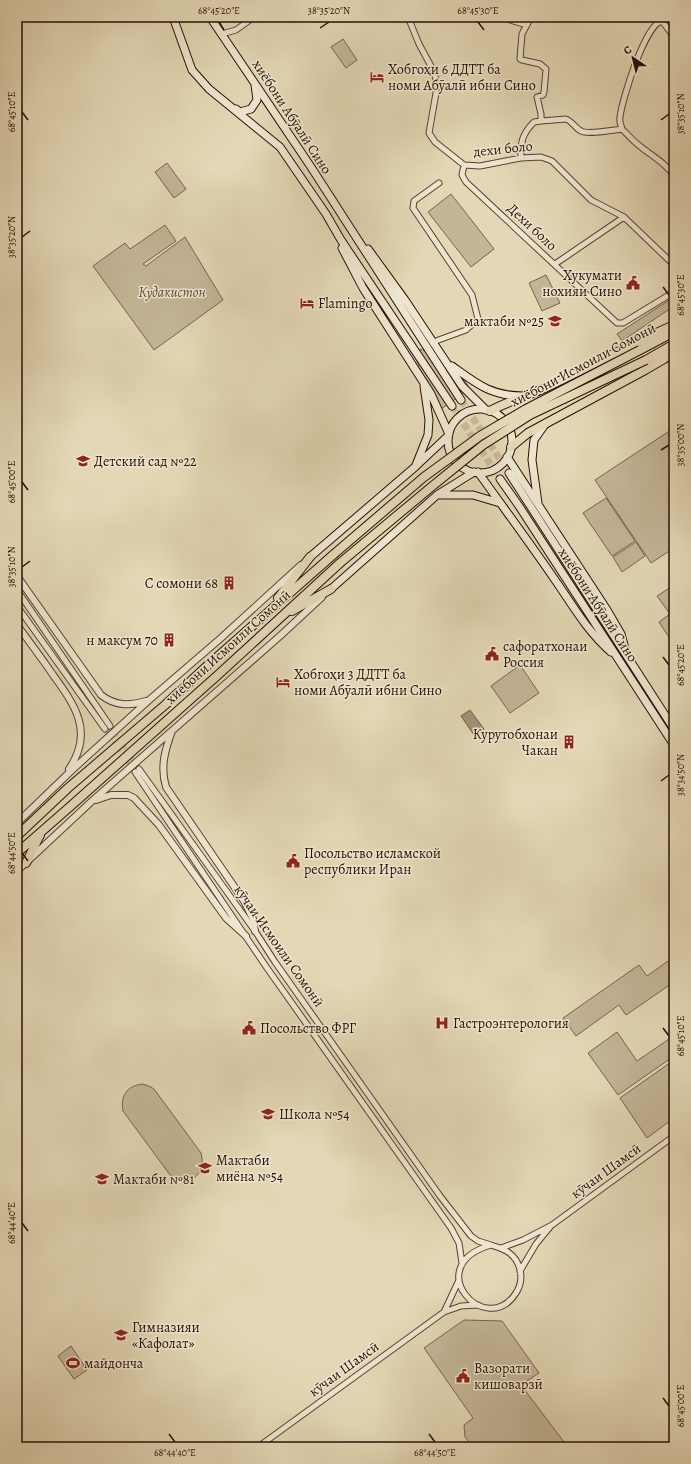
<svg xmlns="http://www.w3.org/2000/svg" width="691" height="1464" viewBox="0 0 691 1464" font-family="Alegreya,serif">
<rect width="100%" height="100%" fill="#e3d7b5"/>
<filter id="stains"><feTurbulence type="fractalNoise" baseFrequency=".005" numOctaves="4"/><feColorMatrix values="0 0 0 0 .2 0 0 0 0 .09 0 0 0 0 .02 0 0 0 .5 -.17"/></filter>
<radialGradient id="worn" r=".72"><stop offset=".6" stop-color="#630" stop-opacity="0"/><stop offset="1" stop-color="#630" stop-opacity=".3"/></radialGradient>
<!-- green -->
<path fill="#c3b597" stroke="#76624e" d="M343 39 357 60 346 68 331 47Z
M167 163 186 189 174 198 155 172Z
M451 194 494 249 471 267 428 212Z
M165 225 176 241 143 264 146 266 185 237 223 300 154 350 93 266 125 243 130 249Z
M546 275 560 303 542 311 529 283Z
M674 297V306L622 341 617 334Z
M420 349 446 358 453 363 470 389 438 411 415 374 419 365 414 356Z
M674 428V548L651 563 595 480Z
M606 498 635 541 612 556 583 513Z
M636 542 645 556 622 572 613 557Z
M674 585V645L659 622 670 614 657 596Z
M520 665 539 693 510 713 491 686Z
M668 961 674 970V982L626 1015 619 1005 576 1036 563 1018 639 965 647 976Z
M617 1032 637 1061 672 1037 674 1038V1056L618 1095 588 1053Z
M674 1060V1118L647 1138 620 1098Z
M142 1084 149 1086 154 1089 201 1153C207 1175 188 1189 170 1175L123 1111C120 1096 127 1086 142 1084Z
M464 1320 502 1321 539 1373 521 1385 564 1442 557 1447H473L465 1437 464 1425 473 1418 424 1348Z
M71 1346 87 1370 74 1379 58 1356Z"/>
<!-- water -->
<path fill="#a39379" stroke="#725e4a" d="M470 710 484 729 474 735 461 716Z"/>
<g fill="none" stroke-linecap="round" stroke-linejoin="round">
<!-- minor-tunnel -->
<path stroke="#c7b99a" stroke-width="5" stroke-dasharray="5 2.5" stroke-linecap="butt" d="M110 726 137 766
M105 729 133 770"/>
<!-- secondary-tunnel -->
<path stroke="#c7b99a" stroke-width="7" stroke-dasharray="7 3.5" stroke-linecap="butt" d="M461 400 509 473
M452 406 500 479"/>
<!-- minor casing -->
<g stroke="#574030" stroke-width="7">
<path id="minor" d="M408 17 419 44 432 68 436 79V93L429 133 435 142 464 165 480 166 521 158 541 157 552 161 591 200 624 217 674 265
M500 17 527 25
M531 17 522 34 520 59 522 60 540 64 546 69 544 92 543 95 537 97 541 114V121L566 119C572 121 575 128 581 131 588 135 613 130 622 129 628 135 634 142 641 147 652 156 666 163 674 176
M222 34 236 30 254 17
M622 129C621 125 619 121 620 117 622 100 645 24 662 21L674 37
M521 158C520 142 523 133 534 122L541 121
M464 165 462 175 466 182 617 323H623L674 292
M555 264 624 217
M433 342 466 330 478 319 472 295 413 208 414 201 439 183
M17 590 110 726
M17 606 105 729
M139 769 255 931 275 962 440 1196 471 1236 478 1241 491 1245
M135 772 267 968 451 1228 459 1243 462 1263
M491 1245C496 1247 502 1248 508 1252 521 1261 525 1279 516 1293 486 1340 419 1266 491 1245Z
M501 1248 523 1240 552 1225 674 1136
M520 1271 536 1244 550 1227
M444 1312 459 1280
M258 1447 444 1312 461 1306 478 1305"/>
</g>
<!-- tertiary casing -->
<g stroke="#574030" stroke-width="8">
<path id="tertiary" d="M17 576 101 695C115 706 129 706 146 701
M17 625C28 640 40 656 51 672 74 704 95 731 69 769
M172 731C165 750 160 767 166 787L244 901 253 919 255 931
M96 800 111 795H128L134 798 159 825 226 918 246 936
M17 823 72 770 148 701 221 638 301 565
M17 871 92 801 280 636 322 597"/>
</g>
<!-- secondary casing -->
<g stroke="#280e04" stroke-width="9">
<path id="secondary" d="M173 17 192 70 209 89 280 147 326 214 341 240 452 406
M210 17 311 167 461 400
M236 109 240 112 251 109 257 100 255 85
M342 248 363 288 431 394 449 434
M368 249 405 300 462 386 486 410
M452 366C477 384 491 396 523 396
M448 441a32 32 0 1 1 64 0a32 32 0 1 1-64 0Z
M507 457 607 610 621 634 625 649
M416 465 428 435 429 420 424 386
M478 472C503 507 529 542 553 577 572 604 586 630 611 652
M509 473 674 729
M500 479 519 506 674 745
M438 495H473L500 503
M538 503 532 460 534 440 546 423
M310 557 415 467 448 436
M331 589 437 495 474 472"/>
</g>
<!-- trunk casing -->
<g stroke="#280e04" stroke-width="10">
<path id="trunk" d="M640 350 674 332
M646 360 674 344
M490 411C508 401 528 396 547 387 589 367 631 344 674 325
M511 447 528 433 645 370 664 359 674 351
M278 598 310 557
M292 611 331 589
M17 836 68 788 165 705 207 666 334 554
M17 853 73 804 219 674 340 563
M26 863 40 835"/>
</g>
<!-- minor -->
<use href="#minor" stroke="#ede5cf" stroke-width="5"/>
<!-- tertiary -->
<use href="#tertiary" stroke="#ede5cf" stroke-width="6"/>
<!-- secondary -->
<use href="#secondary" stroke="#ede5cf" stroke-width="7"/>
<!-- trunk -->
<use href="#trunk" stroke="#e3d7b5" stroke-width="8"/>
<!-- trunk-bridge casing -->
<g stroke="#280e04" stroke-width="10" stroke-linecap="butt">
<path id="trunk-bridge" d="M334 554 424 477 480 436 526 409 640 350
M340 563 430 488 483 445 530 415 646 360"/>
</g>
<!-- trunk-bridge -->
<use href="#trunk-bridge" stroke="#e3d7b5" stroke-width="8"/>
</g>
<!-- ticks -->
<path fill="none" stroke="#280e04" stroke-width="1.5" d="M219 22 224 30M478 22 484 30M320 28 329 22M22 112 28 120M661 120 669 114M22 237 30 231M663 287 669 295M661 450 669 445M22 482 28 490M22 567 30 561M663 657 669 665M661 781 669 775M22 853 28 861M663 1028 669 1036M22 1223 28 1231M663 1398 669 1406M169 1434 175 1442M429 1434 435 1442"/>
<!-- icons -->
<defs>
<g id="hotel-bare" transform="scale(1.08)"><path d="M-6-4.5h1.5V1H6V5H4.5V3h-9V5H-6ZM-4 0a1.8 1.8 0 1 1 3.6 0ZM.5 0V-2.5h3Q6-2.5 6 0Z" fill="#8f2418" stroke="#ede5cf" stroke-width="2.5" paint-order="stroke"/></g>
<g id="civic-bare" transform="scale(1.08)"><path d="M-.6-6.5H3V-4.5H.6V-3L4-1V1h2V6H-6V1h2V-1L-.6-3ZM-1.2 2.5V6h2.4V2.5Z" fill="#8f2418" stroke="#ede5cf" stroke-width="2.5" paint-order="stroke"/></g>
<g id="school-bare" transform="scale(1.08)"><path d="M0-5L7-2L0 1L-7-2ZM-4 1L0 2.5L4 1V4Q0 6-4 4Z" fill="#8f2418" stroke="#ede5cf" stroke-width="2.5" paint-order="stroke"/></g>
<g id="building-bare" transform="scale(1.08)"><path d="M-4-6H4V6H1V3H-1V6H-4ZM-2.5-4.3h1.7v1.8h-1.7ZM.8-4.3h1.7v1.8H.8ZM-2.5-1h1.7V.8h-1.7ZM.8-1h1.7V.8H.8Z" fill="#8f2418" stroke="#ede5cf" stroke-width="2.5" paint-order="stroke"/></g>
<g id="hospital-bare" transform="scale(1.08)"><path d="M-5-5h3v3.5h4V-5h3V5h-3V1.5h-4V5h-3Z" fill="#8f2418" stroke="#ede5cf" stroke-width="2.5" paint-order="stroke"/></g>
<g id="stadium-bare" transform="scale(1.08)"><path d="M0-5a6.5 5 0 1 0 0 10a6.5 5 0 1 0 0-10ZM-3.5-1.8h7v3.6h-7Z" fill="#8f2418" stroke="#ede5cf" stroke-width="2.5" paint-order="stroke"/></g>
</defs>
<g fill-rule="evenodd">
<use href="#hotel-bare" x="377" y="77"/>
<use href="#civic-bare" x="633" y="283"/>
<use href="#hotel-bare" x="307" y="303"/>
<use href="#school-bare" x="555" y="321"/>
<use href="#school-bare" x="83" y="461"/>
<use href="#building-bare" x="229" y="583"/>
<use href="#building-bare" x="169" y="640"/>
<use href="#civic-bare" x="492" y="654"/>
<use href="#hotel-bare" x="283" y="682"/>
<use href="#building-bare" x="569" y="742"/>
<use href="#civic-bare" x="293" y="861"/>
<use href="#hospital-bare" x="442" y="1023"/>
<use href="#civic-bare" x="249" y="1028"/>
<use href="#school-bare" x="268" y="1114"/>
<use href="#school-bare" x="205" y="1168"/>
<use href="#school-bare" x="102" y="1179"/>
<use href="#school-bare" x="121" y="1335"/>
<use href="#stadium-bare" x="73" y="1363"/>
<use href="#civic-bare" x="463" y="1376"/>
</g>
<g text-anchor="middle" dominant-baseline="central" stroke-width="3" stroke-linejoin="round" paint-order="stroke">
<!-- poi labels -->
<g font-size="14" fill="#280e04" stroke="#ede5cf" text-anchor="start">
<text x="388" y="69">Хобгоҳи 6 ДДТТ ба<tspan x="388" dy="16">номи Абӯалӣ ибни Сино</tspan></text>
<text x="622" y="275" text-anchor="end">Хукумати<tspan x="622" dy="16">нохияи Сино</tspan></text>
<text x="318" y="303">Flamingo</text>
<text x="544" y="321" text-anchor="end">мактаби №25</text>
<text x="94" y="461">Детский сад №22</text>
<text x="218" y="583" text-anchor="end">С сомони 68</text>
<text x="158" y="640" text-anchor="end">н максум 70</text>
<text x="503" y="646">сафоратхонаи<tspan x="503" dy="16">Россия</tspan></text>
<text x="294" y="674">Хобгоҳи 3 ДДТТ ба<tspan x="294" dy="16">номи Абӯалӣ ибни Сино</tspan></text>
<text x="558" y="734" text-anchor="end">Курутобхонаи<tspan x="558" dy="16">Чакан</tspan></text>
<text x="304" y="853">Посольство исламской<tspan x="304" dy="16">республики Иран</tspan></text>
<text x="453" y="1023">Гастроэнтерология</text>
<text x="260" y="1028">Посольство ФРГ</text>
<text x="279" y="1114">Школа №54</text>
<text x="216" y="1160">Мактаби<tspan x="216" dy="16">миёна №54</tspan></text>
<text x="113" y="1179">Мактаби №81</text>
<text x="132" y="1327">Гимназияи<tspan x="132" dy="16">«Кафолат»</tspan></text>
<text x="84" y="1363">майдонча</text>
<text x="474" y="1368">Вазорати<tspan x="474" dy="16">кишоварзӣ</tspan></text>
</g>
<!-- street labels -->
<g font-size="14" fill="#280e04" stroke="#ede5cf">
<text transform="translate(292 117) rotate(57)">хиёбони Абӯалӣ Сино</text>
<text transform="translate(503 149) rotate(-6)">дехи боло</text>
<text transform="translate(532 227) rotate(43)">Дехи боло</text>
<text transform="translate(583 365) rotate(-28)">хиёбони Исмоили Сомонӣ</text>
<text transform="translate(598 605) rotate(57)">хиёбони Абӯалӣ Сино</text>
<text transform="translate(228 647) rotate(-42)">хиёбони Исмоили Сомонӣ</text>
<text transform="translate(279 946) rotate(55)">кӯчаи Исмоили Сомонӣ</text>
<text transform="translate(606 1171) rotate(-36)">кӯчаи Шамсӣ</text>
<text transform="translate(344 1369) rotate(-36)">кӯчаи Шамсӣ</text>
</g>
<!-- park labels -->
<g font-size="14" font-style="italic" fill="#5e4837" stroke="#ede5cf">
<text x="172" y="292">Кудакистон</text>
</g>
</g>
<!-- margin -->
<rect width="691" height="1464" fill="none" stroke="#e3d7b5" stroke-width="44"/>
<!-- north arrow -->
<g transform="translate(633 58) rotate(325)" stroke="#ede5cf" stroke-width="3" paint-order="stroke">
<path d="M0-3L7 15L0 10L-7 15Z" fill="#280e04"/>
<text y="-6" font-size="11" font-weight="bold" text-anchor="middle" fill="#280e04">С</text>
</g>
<rect x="22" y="22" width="647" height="1420" fill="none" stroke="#280e04" stroke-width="1.5"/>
<g font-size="10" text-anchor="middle" fill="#280e04">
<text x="219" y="14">68°45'20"E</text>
<text x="329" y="14">38°35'20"N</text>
<text x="478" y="14">68°45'30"E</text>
<text transform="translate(11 112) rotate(-90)" y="4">68°45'10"E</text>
<text transform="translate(680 114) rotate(-90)" y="4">38°35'10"N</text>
<text transform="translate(11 237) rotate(-90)" y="4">38°35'20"N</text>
<text transform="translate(680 295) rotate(-90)" y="4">68°45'30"E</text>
<text transform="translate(680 445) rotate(-90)" y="4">38°35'00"N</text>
<text transform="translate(11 482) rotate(-90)" y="4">68°45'00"E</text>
<text transform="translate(11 567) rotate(-90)" y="4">38°35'10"N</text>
<text transform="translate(680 665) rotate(-90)" y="4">68°45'20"E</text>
<text transform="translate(680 775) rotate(-90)" y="4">38°34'50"N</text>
<text transform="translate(11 853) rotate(-90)" y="4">68°44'50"E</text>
<text transform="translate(680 1036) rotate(-90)" y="4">68°45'10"E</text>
<text transform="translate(11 1223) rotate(-90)" y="4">68°44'40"E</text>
<text transform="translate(680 1406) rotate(-90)" y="4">68°45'00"E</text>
<text x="175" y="1456">68°44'40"E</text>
<text x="435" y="1456">68°44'50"E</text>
</g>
<rect width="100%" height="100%" filter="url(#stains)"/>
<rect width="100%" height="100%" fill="url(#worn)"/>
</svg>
